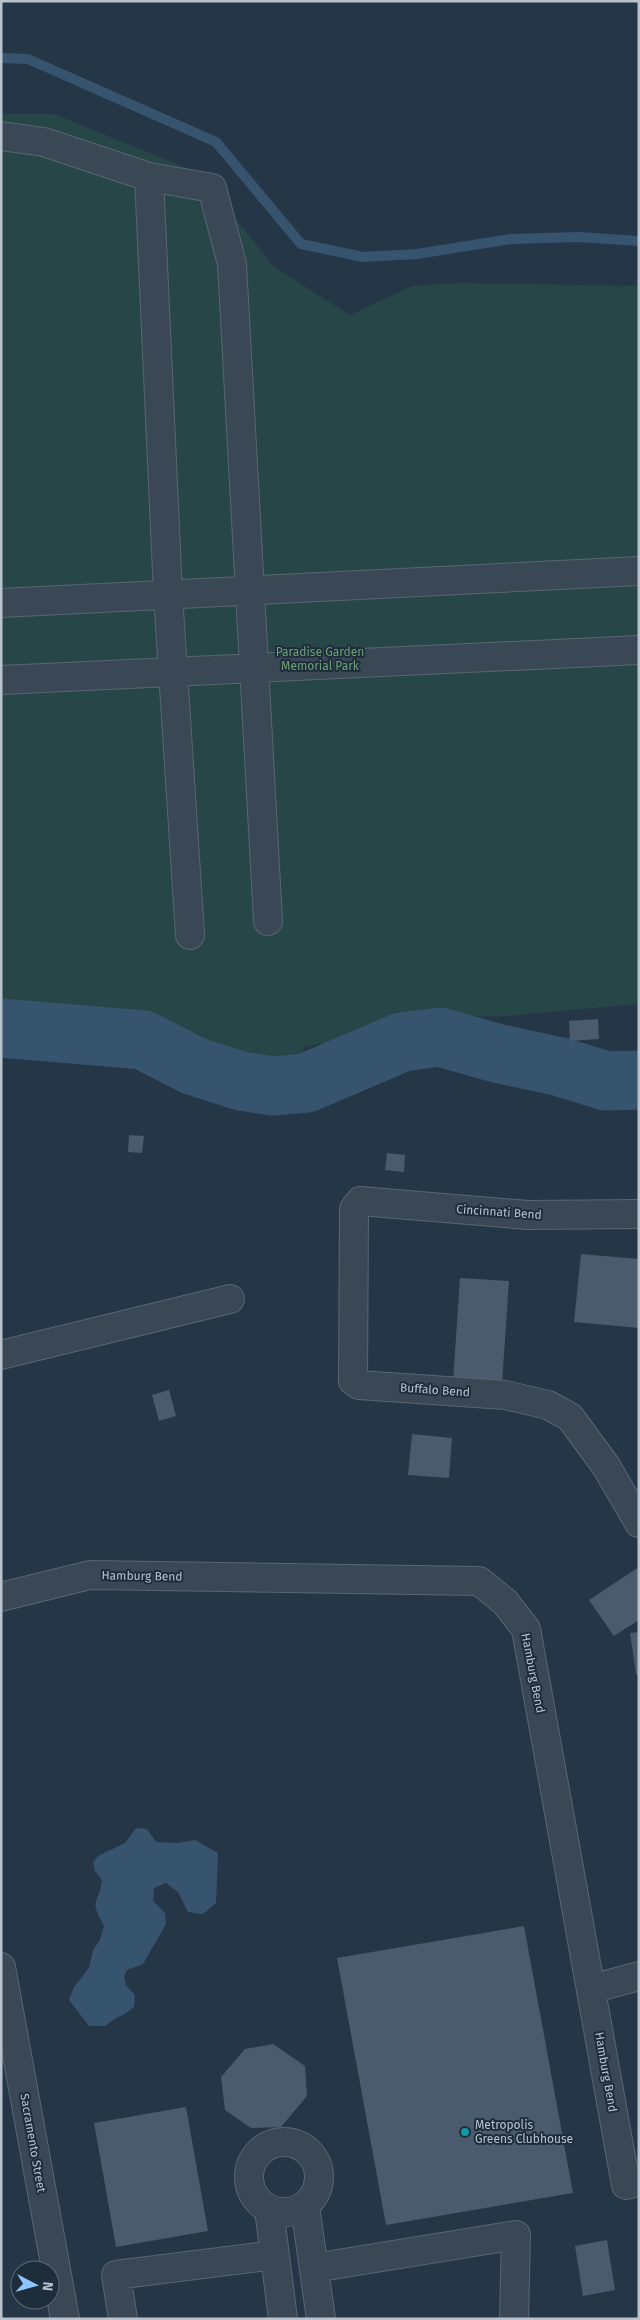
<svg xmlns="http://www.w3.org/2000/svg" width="640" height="2320" viewBox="0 0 640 2320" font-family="'Fira Sans',sans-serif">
<rect width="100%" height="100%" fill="#253746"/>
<!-- green -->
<path fill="#274647" d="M1 114H54L199 173 274 267 350 315 412 286 458 283 639 286V1004L506 1016 401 1018 341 1040 303 1047 306 1083 273 1086 241 1081 194 1066 143 1040 1 1028Z"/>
<!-- water -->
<path fill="#37546e" d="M136 1828 147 1829 156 1842 177 1843 195 1840 218 1853 216 1903 203 1914 188 1912 178 1892 166 1883 154 1888 153 1901 165 1913 166 1924 143 1964 127 1970 124 1977 126 1985 135 1995 134 2007C125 2015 114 2018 105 2026H89L69 2000 74 1987 89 1968 93 1950 100 1940 104 1926C88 1896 99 1907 102 1880L95 1871 93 1862 98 1856 125 1843Z"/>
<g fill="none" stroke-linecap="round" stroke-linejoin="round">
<!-- stream -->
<path stroke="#37546e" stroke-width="10" d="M1 58 28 59 216 142 301 244 363 257 417 254 511 239 579 237 639 241"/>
<!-- river -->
<path stroke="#37546e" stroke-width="59" d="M1 1028 143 1040 194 1066 241 1081 273 1086 306 1083 402 1042 440 1037 496 1053 561 1067 606 1081 639 1080"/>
</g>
<!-- building -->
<path fill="#495b6c" d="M598 1019 599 1039 570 1041 569 1021Z
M129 1135 144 1136 142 1153 128 1152Z
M387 1153 405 1155 404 1172 385 1170Z
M581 1254 639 1259V1328L574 1322Z
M460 1278 509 1281 502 1384 453 1381Z
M169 1390 176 1416 159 1421 152 1395Z
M412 1434 452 1438 449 1478 408 1475Z
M639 1567V1620L614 1636 589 1600Z
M639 1632V1674H636L630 1633Z
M524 1926 573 2193 386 2225 337 1958Z
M273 2044 305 2066 307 2096 281 2127 251 2128 225 2110 221 2077 245 2049Z
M186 2107 208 2231 116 2247 94 2123Z
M607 2240 615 2290 583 2296 575 2246Z"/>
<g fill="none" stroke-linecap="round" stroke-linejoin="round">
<!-- minor casing -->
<g stroke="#596672" stroke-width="30">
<path id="minor" d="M1 136 44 142 149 177 212 188 232 264 268 921
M149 177 168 594 190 935
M1 603 639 571
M1 680 639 650
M639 1214 528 1215 360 1201 354 1209 353 1381 359 1385 505 1395 548 1405 570 1417 606 1466 639 1523
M1 1355 230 1299
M1 1597 90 1575 479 1581 505 1602 526 1629 626 2185 639 2182
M1 1967 65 2319
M591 1989 639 1976
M249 2177a35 35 0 1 1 70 0a35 35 0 1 1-70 0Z
M305 2206 321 2319
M269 2209 283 2319
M314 2268 516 2235 514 2319
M123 2319 116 2275 275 2255"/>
</g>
<!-- minor -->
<use href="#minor" stroke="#3a4855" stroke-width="28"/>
</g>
<!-- markers -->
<circle fill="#0f9aa8" stroke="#1e2d3b" stroke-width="2" cx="465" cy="2132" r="5"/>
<g text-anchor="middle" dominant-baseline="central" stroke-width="4" stroke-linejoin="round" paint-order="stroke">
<!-- park labels -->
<g font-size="12" fill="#6da174" stroke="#1e2d3b">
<text x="320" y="652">Paradise Garden<tspan x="320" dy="14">Memorial Park</tspan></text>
</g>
<!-- street labels -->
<g font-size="12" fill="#b8c3ce" stroke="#1e2d3b">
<text transform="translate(499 1212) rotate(4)">Cincinnati Bend</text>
<text transform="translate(435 1390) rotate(4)">Buffalo Bend</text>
<text transform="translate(142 1576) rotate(1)">Hamburg Bend</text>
<text transform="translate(533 1673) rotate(79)">Hamburg Bend</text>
<text transform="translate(606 2072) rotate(80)">Hamburg Bend</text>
<text transform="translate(33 2143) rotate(80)">Sacramento Street</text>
</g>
<!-- poi labels -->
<g font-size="12" fill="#b8c3ce" stroke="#1e2d3b" text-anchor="start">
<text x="475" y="2125">Metropolis<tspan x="475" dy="14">Greens Clubhouse</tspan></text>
</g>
</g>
<!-- border -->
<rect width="640" height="2320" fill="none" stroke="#b8c3ce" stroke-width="5"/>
<!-- north arrow -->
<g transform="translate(35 2285) rotate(96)"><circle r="24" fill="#1e2d3b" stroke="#5c6976"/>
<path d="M0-4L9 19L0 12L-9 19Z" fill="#8cc4ff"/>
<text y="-8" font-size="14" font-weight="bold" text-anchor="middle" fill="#b8c3ce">N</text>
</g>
</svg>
